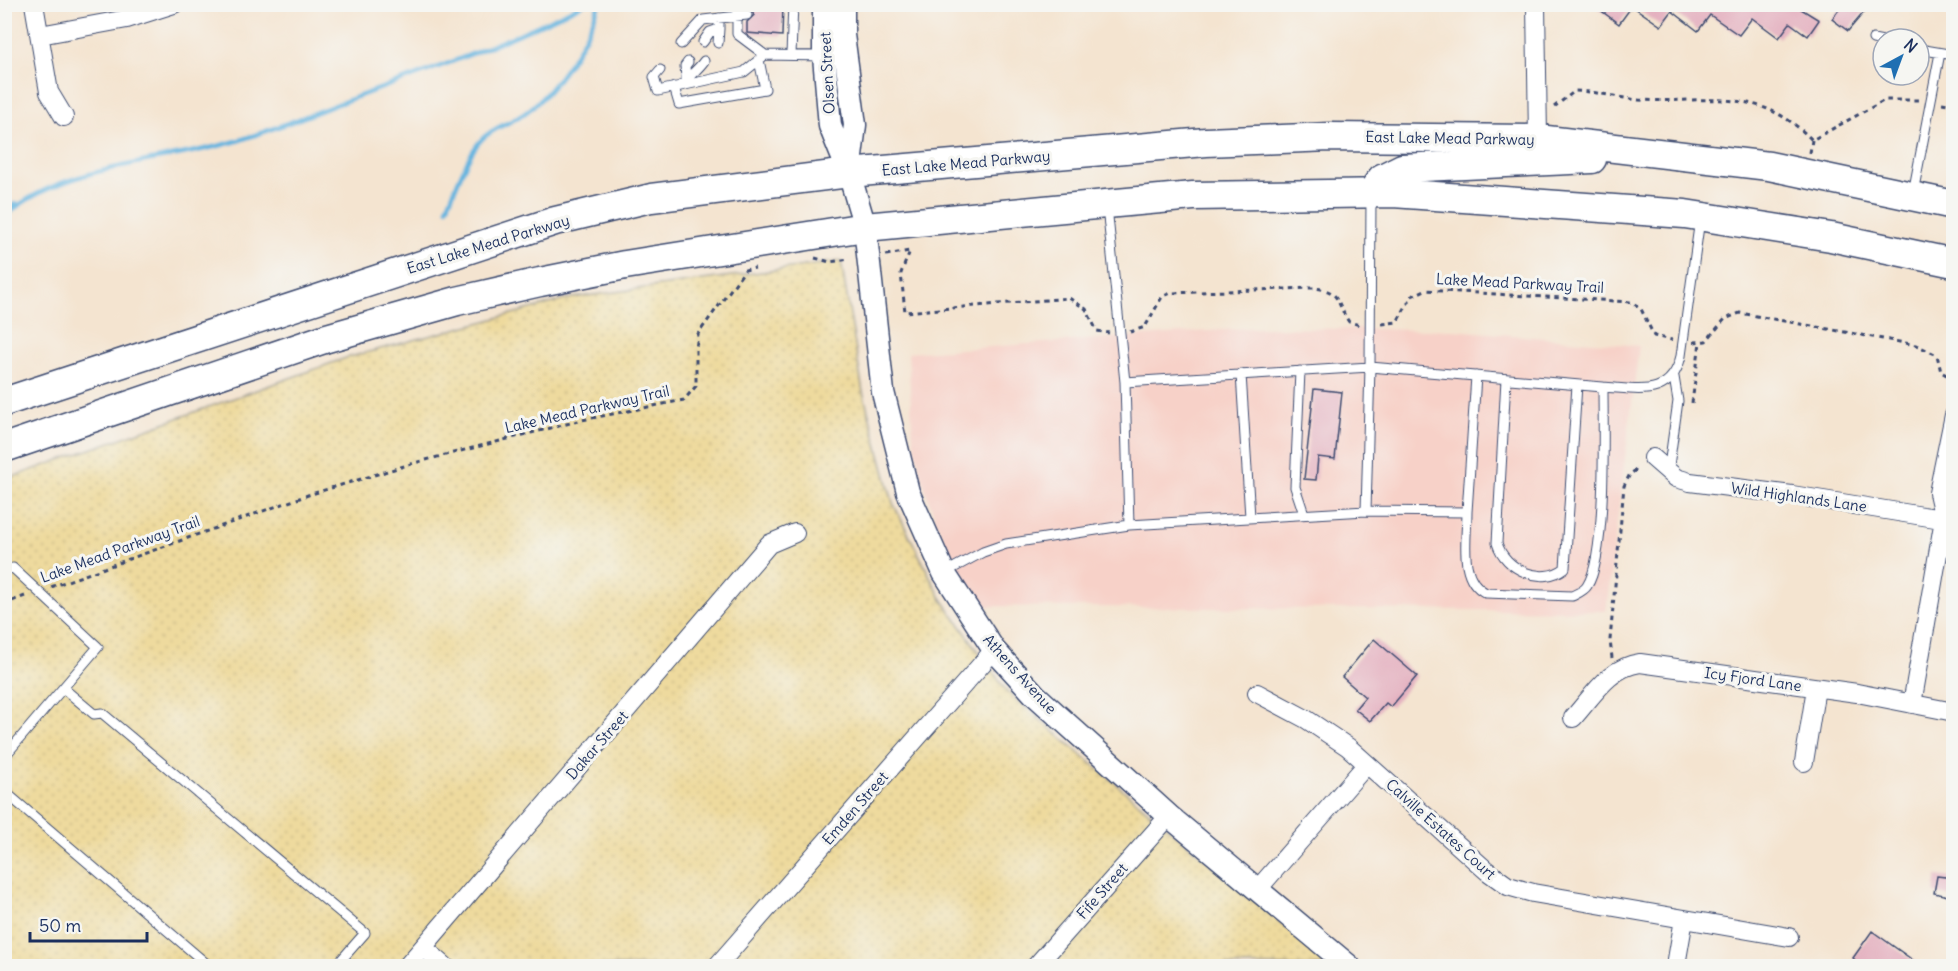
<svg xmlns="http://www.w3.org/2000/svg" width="1958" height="971" viewBox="0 0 1958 971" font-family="Delius,sans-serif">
<defs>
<pattern id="sand-dots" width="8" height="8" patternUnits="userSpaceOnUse" patternTransform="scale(1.5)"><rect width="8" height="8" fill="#eeda9e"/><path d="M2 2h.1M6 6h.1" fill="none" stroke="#ccbb8a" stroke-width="1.8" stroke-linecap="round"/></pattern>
</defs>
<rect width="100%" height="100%" fill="#f6f6f2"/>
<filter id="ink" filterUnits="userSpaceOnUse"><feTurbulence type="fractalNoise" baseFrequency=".0167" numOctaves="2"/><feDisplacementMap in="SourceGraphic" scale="12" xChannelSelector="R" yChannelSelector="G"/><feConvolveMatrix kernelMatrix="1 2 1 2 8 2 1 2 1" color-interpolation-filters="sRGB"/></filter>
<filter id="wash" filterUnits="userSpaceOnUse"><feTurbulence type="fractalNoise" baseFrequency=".008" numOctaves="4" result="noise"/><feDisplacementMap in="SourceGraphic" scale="24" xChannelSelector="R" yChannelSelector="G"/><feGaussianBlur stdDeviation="1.35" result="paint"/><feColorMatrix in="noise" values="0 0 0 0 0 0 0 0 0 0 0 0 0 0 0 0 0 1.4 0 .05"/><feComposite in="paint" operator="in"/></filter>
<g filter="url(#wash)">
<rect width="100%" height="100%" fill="#f4e4d0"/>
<!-- built -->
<path fill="#f7d1c8" d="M1250 328 1453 330 1639 346 1606 611 982 606 957 567 938 526 923 483 913 438 908 353Z"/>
<!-- sand -->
<path fill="url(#sand-dots)" stroke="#84847e" stroke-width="1.5" d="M841 261 863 392 893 503 941 598 1007 692 1332 966H5L4 480 346 358 572 298Z"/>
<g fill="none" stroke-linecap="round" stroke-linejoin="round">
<!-- stream -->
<path stroke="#64b4df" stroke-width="4.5" d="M4 208 16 204
M447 208C455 189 468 153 482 139 494 127 511 123 525 113 555 91 588 40 599 4
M4 217C61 164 168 163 240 140 278 128 314 113 351 99 430 71 508 42 583 4"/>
</g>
<g id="blocks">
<!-- building -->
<path fill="#e4b1c0" d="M748 4H783L782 36 747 33V22L754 15Z
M1592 4H1804L1801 9 1819 20 1808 36 1790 23 1779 38 1752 18 1739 35 1710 15 1698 31 1672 11 1661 26 1632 6 1619 24Z
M1843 4H1871L1848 31 1832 19Z
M1314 389 1342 392 1335 459 1318 457 1316 480 1304 479Z
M1374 639 1417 676 1391 707 1386 703 1370 721 1355 709 1365 697 1342 677Z
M1937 876 1953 878V897L1934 893Z
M1872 931 1921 966H1851L1856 961 1853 958Z"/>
</g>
</g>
<g filter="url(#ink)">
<use href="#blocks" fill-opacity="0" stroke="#3c4a6f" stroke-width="1.5"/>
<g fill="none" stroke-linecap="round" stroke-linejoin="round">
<!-- service casing -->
<g stroke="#3c4a6f" stroke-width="11">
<path id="service" d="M737 4V34L765 55 824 56
M1873 39 1883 41
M703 42 710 32 719 29V18
M718 43 719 29
M681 44 703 20 747 15
M1919 49 1954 55
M791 55 793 4
M660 70 654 77 658 91 744 72 765 55
M686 78 685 66 688 62
M682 85C688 76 697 71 704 61
M674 87 679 104 765 89 759 60
M1913 193 1940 53
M1371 196 1370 367 1603 387
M1107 207 1125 382 1129 525
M1300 371 1295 487 1304 514
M1241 374 1250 517
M1506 379 1497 543C1505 570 1542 586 1565 568L1577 385
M1125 382 1370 367 1366 511
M1668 473 1678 401 1674 377
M1467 512 1476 376
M4 570 13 568 98 647 4 757
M944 573 983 552 1006 544 1129 525 1366 511 1467 512C1467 539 1458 579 1486 593L1572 596C1578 593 1584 591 1587 586 1607 557 1603 427 1603 387 1638 389 1671 399 1681 356L1700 219
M63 688 94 714 102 713 365 933 336 966
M4 791 209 966"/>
</g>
<!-- minor casing -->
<g stroke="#3c4a6f" stroke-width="20">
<path id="minor" d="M34 4 49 92 64 117
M1536 4 1538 139
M40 35 127 19 174 4
M1653 458 1676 478 1690 482 1792 495 1954 521
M1944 519 1938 493 1954 415
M1257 693 1306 719 1348 747 1487 871 1508 886 1533 893 1789 937
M1912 704 1944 519 1954 504
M1573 718C1593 696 1609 667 1640 663L1857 693 1954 712
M1804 762 1816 688
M1257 890 1367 764
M424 948 445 966
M1676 965 1684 919
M407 966 769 544 795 533
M717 966 994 650
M1036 966 1169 816"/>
</g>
<!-- tertiary casing -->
<g stroke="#3c4a6f" stroke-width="25">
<path id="tertiary" d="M824 4V56L830 126 849 173 865 227 883 392 908 492 944 573 994 650 1035 695 1169 816 1349 966
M843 4V35L855 125 849 172"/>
</g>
<!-- primary casing -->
<g stroke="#3c4a6f" stroke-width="31">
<path id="primary" d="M1371 193 1382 178 1402 168 1592 159
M4 402 555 221 651 198 849 173 1206 142 1330 137 1538 139 1769 166 1954 205
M4 448 327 338 457 301 540 282 625 265 865 227 1106 204 1193 196 1393 193 1685 214 1831 237 1954 263"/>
</g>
<!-- path -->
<path stroke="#3c4a6f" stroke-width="3" stroke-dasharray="4.5 4.5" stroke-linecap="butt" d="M1942 103 1954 105
M1554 107 1575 91C1596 91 1618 98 1639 100 1708 104 1757 84 1812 140L1885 100H1921
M1810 153 1812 140
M886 255 910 251 901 273 905 312 1069 298 1086 309 1097 331 1109 333
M815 258 830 262 849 259
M1382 324 1397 322 1412 296 1425 290 1632 302 1641 309 1654 336 1672 340
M1130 332 1145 327 1162 297 1171 293 1312 288C1342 290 1335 302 1349 322L1360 325
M1694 342 1706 341 1725 319 1740 313 1916 345 1937 355 1941 372 1954 379
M1692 403 1700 342
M51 587 308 495 414 463 582 420 684 400 696 386V349L698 334 745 270 755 268
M4 604 25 596
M1612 658 1610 640 1624 486 1630 474 1639 468"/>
<!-- service -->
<use href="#service" stroke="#fff" stroke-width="9"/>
<!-- minor -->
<use href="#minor" stroke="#fff" stroke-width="18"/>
<!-- tertiary -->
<use href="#tertiary" stroke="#fff" stroke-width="22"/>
<!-- primary -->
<use href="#primary" stroke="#fff" stroke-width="28"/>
</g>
</g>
<g text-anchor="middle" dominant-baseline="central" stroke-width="6" stroke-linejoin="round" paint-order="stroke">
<!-- street labels -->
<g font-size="15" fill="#1b2f5e" stroke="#f6f6f2">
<text transform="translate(827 73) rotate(-93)">Olsen Street</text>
<text transform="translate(1450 138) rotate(1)">East Lake Mead Parkway</text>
<text transform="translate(966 163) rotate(-5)">East Lake Mead Parkway</text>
<text transform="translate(488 244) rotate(-17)">East Lake Mead Parkway</text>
<text transform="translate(1520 283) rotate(3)">Lake Mead Parkway Trail</text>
<text transform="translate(587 409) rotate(-13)">Lake Mead Parkway Trail</text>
<text transform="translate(1799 497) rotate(8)">Wild Highlands Lane</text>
<text transform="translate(120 549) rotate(-20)">Lake Mead Parkway Trail</text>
<text transform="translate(1020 674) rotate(48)">Athens Avenue</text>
<text transform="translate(1753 679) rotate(8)">Icy Fjord Lane</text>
<text transform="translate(597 745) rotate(-49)">Dakar Street</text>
<text transform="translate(855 808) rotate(-49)">Emden Street</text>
<text transform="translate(1441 829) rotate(42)">Calville Estates Court</text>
<text transform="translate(1102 891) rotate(-49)">Fife Street</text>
</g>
</g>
<!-- margin -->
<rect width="1958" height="971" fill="none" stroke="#f6f6f2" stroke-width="24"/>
<!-- north arrow -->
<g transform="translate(1901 57) rotate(41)"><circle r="28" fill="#f6f6f2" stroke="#9ea6b7" stroke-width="1.5"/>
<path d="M0-4.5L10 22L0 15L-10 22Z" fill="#1f6fb2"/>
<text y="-9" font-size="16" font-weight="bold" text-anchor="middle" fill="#1b2f5e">N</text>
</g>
<!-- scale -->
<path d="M30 932v9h117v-9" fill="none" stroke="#1b2f5e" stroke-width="3"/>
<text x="39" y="932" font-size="18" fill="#1b2f5e" stroke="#f6f6f2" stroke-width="4.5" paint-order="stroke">50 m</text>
</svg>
